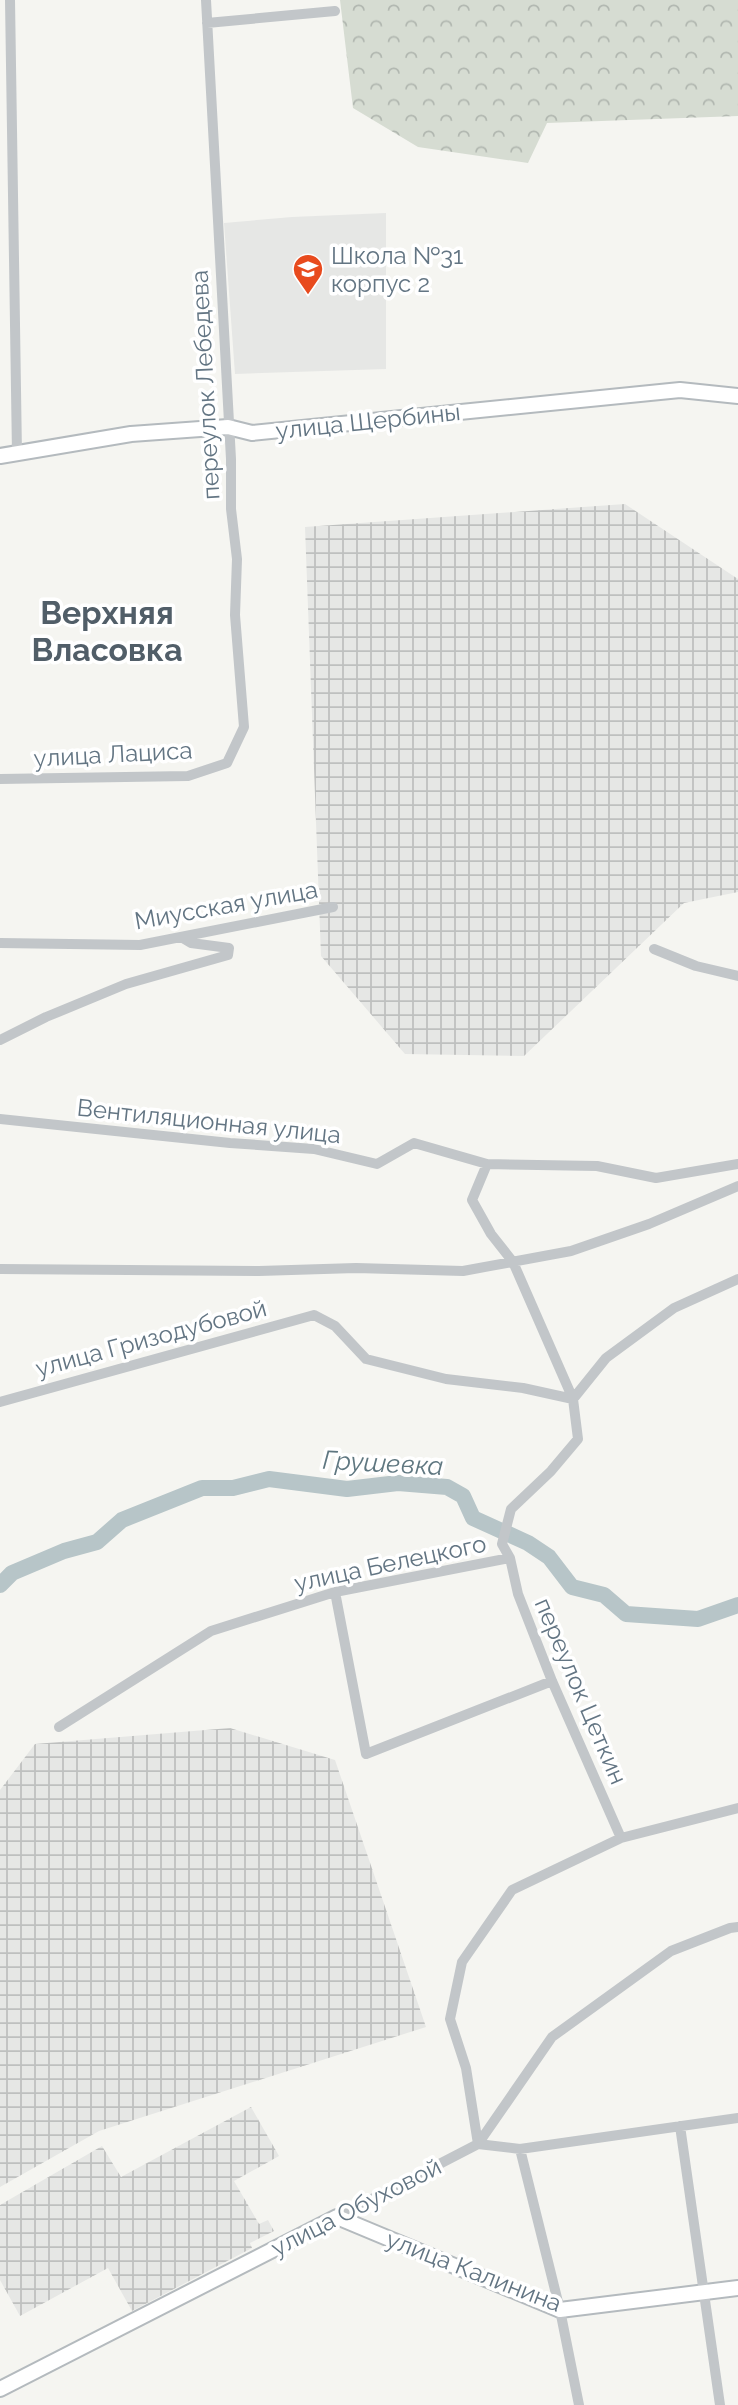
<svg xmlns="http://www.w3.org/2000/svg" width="738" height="2405" viewBox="0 0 738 2405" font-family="Raleway,sans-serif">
<defs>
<pattern id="industrial-grid" width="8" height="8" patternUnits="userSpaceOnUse" patternTransform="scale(1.75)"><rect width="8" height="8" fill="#e6e7e5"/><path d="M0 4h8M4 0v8" fill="none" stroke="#bec0bf"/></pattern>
<pattern id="forest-crowns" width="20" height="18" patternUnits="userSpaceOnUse" patternTransform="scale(1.75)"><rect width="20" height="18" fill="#d6dcd2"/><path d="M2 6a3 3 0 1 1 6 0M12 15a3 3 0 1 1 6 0" fill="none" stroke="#b1b7b0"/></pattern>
</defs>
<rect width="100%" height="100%" fill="#f5f5f1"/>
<!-- built -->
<path fill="#e6e7e5" d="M386 213V369L235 374 224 223 292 217Z"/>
<!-- industrial -->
<path fill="url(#industrial-grid)" d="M625 504 738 579V892L684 903 524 1056 405 1054 321 956 305 527Z
M230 1728 335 1760 426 2027 99 2131 0 2187V1790L35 1744Z
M251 2107 279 2156 234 2181 259 2224 268 2220 274 2231 250 2243 252 2248 132 2311 108 2268 20 2316 0 2280V2205L102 2146 121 2177Z"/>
<!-- forest -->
<path fill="url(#forest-crowns)" d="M340 0H738V116L547 123 528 163 418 147 353 108Z"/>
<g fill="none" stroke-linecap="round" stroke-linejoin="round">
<!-- river -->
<path stroke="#b7c5c8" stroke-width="16" d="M0 1585 12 1573 64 1551 97 1542 122 1520 202 1488H233L269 1479 347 1489 398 1483 447 1487 463 1496 473 1518 528 1543 549 1557 572 1587 604 1595 626 1614 698 1619 738 1605"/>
<!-- secondary casing -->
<g stroke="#b4babe" stroke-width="18">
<path id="secondary" d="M0 456 131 434 228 427 252 433 680 390 738 396
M0 2389 337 2217 560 2310 738 2288"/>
</g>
<!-- street -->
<path stroke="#c2c6c9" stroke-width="10" d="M10 0 17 454
M207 23 335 11
M0 779 188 776 227 763 244 727 235 615 237 559 231 509V459L206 0
M0 943 140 945 333 907
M654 949 696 966 738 976
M0 1040 46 1017 126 984 228 955 229 948 191 943 181 937
M0 1119 230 1143 314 1149 377 1164 414 1143 487 1164 597 1166 656 1178 738 1164
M487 1164 472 1200 491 1234 513 1262 573 1399 606 1358 674 1308 738 1279
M0 1269 259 1271 356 1268 463 1271 571 1251 649 1224 738 1186
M0 1402 314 1315 335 1326 366 1359 446 1379 523 1388 573 1399 578 1439 551 1471 511 1509 502 1544 510 1558 518 1594 552 1681 621 1838
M335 1592 366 1754 552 1681
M59 1727 211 1631 335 1592 510 1558
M680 2126 720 2405
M478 2144 466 2068 450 2019 462 1962 512 1890 621 1838 738 1808
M478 2144 552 2037 671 1951 730 1928 738 1927
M520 2149 560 2310 579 2405
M337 2217 478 2144 520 2149 738 2118"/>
<!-- secondary -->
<use href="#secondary" stroke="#fff" stroke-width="14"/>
</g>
<!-- icons -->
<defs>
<g id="school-pin" transform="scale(1.575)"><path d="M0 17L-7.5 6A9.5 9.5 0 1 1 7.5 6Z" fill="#e84b1e" stroke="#fff"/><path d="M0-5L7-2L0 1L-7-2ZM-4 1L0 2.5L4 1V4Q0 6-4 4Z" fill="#fff"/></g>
</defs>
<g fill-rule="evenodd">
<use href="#school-pin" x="308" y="269"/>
</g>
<g text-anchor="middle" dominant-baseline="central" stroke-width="7" stroke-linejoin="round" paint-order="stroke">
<!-- poi labels -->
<g font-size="24" fill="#637583" stroke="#fff" text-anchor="start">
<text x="331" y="255">Школа №31<tspan x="331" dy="28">корпус 2</tspan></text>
</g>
<!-- street labels -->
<g font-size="24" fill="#637583" stroke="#fff">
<text transform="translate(205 385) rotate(-93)">переулок Лебедева</text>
<text transform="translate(368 421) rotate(-6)">улица Щербины</text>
<text transform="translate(113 754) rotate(-3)">улица Лациса</text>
<text transform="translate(226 905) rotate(-10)">Миусская улица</text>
<text transform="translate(209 1121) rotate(6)">Вентиляционная улица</text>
<text transform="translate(151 1338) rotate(-15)">улица Гризодубовой</text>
<text transform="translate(390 1563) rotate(-12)">улица Белецкого</text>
<text transform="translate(581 1691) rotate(67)">переулок Цеткин</text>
<text transform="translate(356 2207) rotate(-27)">улица Обуховой</text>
<text transform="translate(474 2271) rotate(21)">улица Калинина</text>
</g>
<!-- water labels -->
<g font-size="26" font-style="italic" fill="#5f7780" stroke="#fff">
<text transform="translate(383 1463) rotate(3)">Грушевка</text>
</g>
<!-- district labels -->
<g font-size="32" font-weight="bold" fill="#515e68" stroke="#fff">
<text x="107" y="612">Верхняя<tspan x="107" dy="37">Власовка</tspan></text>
</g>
</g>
</svg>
